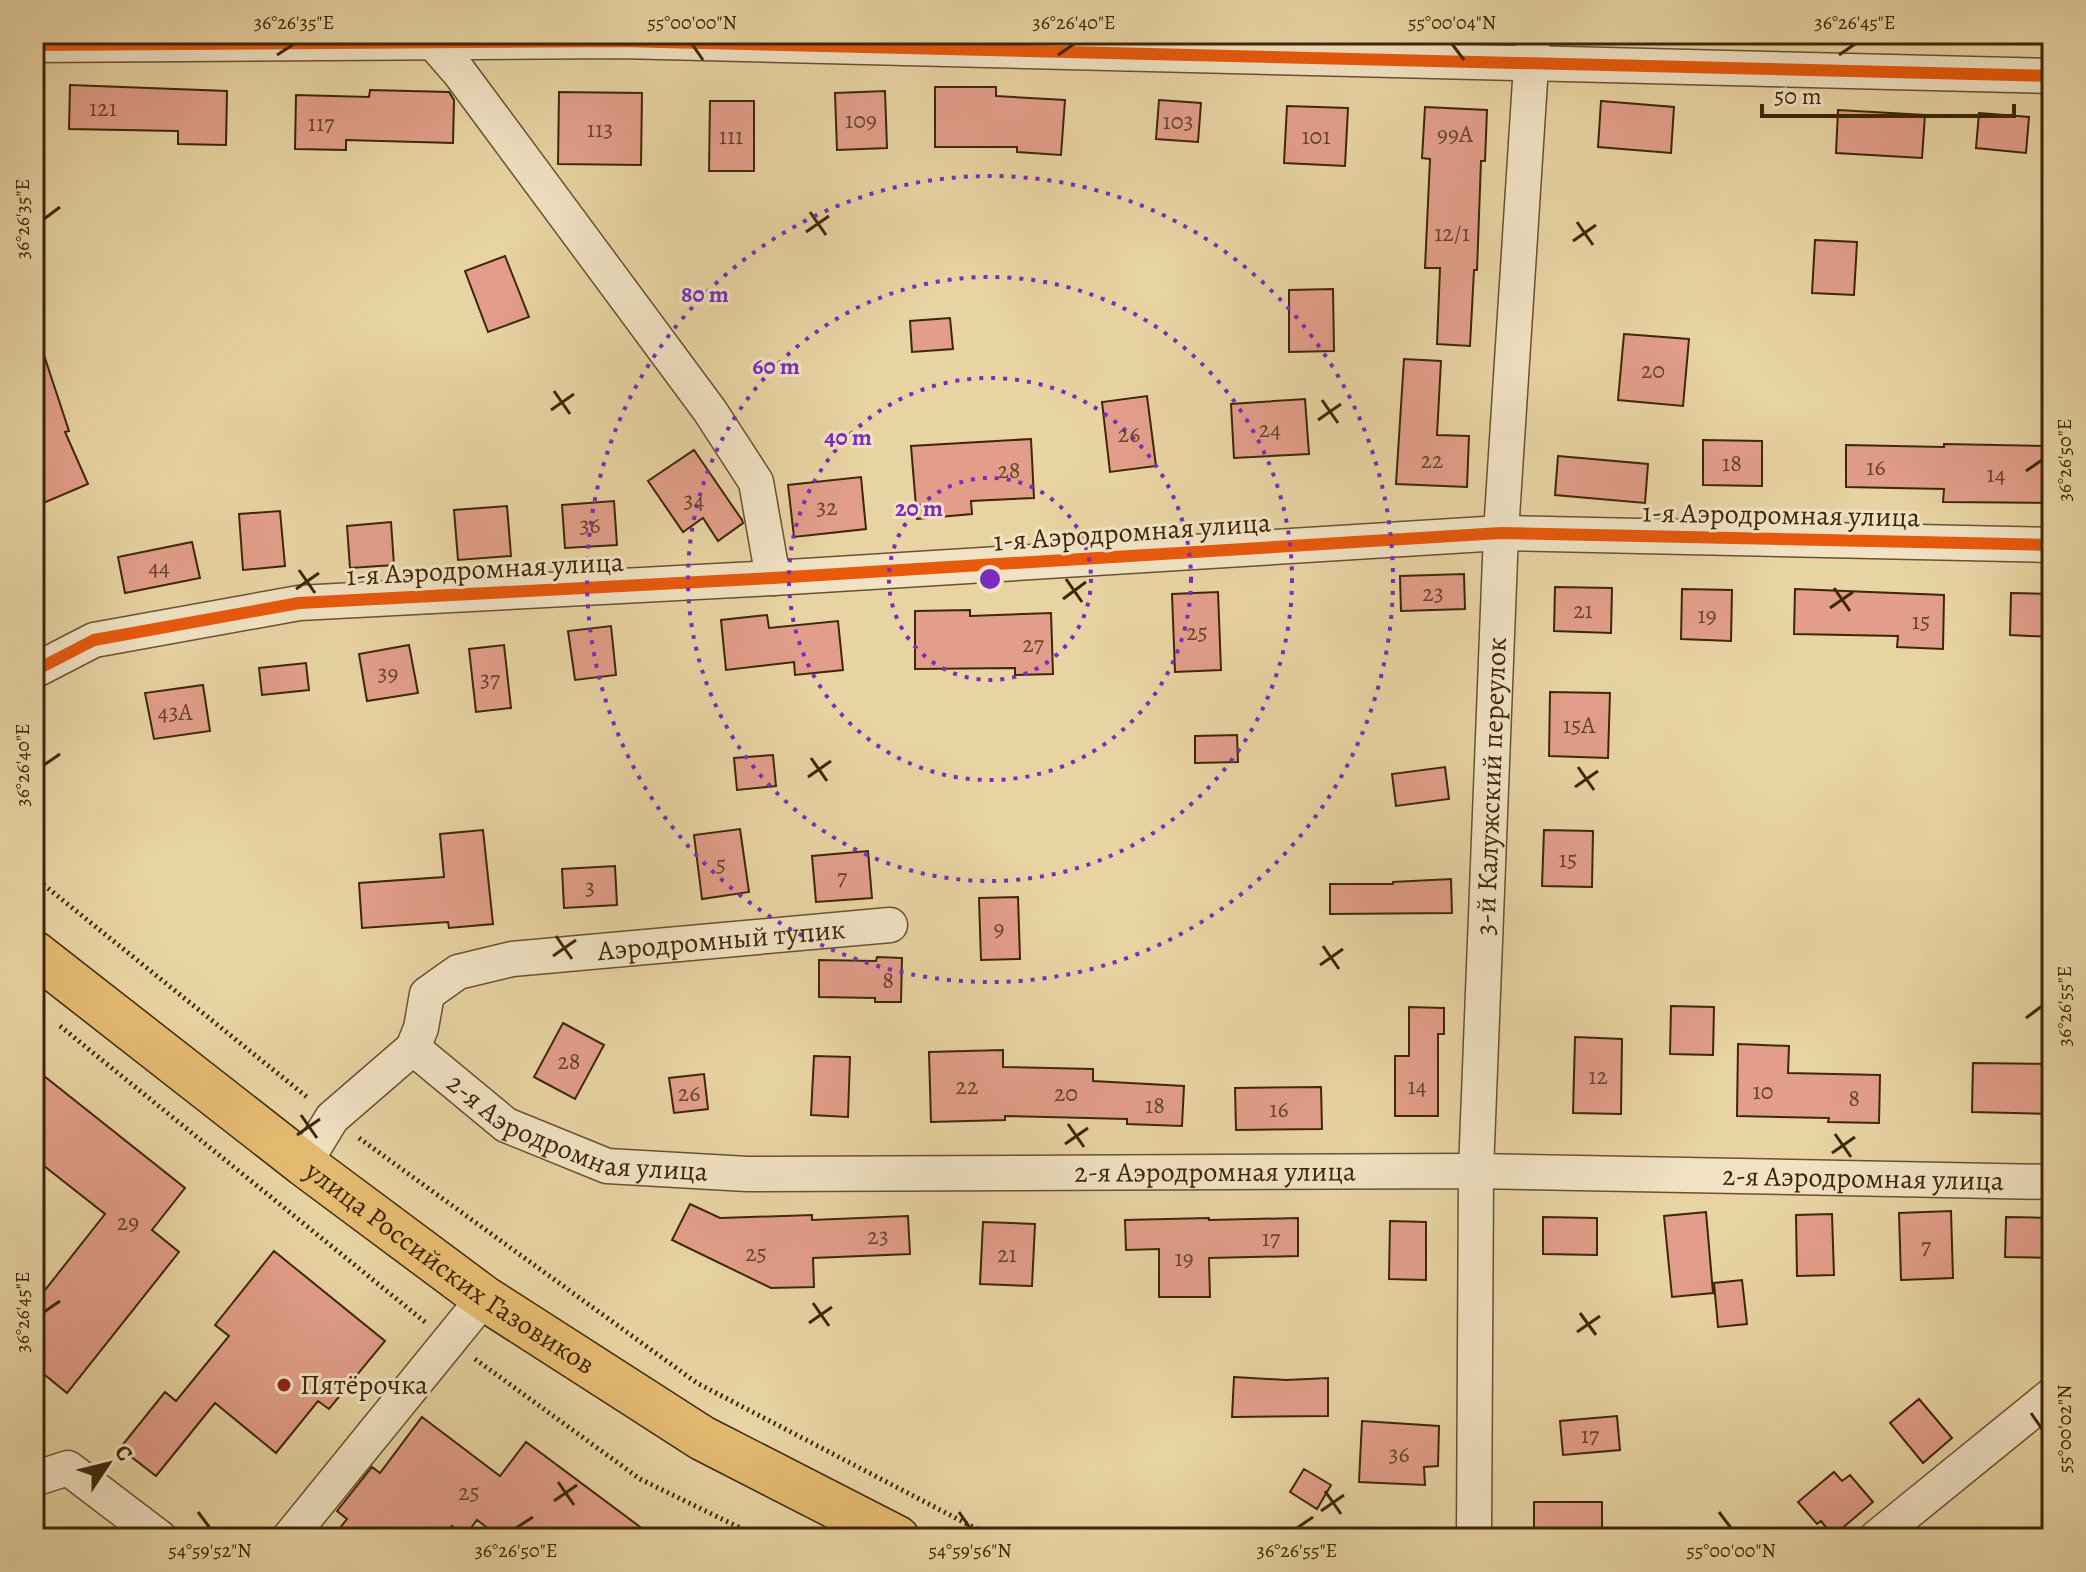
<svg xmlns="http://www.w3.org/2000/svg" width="2086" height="1572" viewBox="0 0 2086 1572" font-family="Alegreya,serif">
<rect width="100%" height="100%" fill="#e8d3a2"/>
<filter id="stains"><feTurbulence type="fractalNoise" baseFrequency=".0025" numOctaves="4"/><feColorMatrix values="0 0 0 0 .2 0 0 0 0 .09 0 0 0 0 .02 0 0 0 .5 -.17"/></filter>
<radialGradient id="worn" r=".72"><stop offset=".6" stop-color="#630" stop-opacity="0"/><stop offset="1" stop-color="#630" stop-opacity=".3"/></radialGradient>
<!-- building -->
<path fill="#e29e8a" stroke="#3d2709" stroke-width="2" d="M70 85 227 91 226 145 178 144V131L69 129Z
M935 87H996V96L1065 100 1061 155 1017 152V147H935Z
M370 90 449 92 454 100 453 143 346 140V150L295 149 296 95 369 97Z
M885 91 887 148 837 150 835 93Z
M559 92 642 93 641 165 558 164Z
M1159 100 1201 103 1198 142 1156 139Z
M710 101H754V171H709Z
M1601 101 1674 107 1671 153 1598 147Z
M1287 106 1348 108 1345 166 1284 163Z
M1425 107 1487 110 1485 161H1481L1477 270H1474L1470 346 1437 344 1440 268H1425L1430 159 1422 158Z
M1838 110 1925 115 1922 158 1836 153Z
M1979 113 2029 117 2026 153 1976 148Z
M1815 240 1857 242 1854 295 1812 293Z
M505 256 529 317 488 332 465 271Z
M1333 289 1334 351 1289 352V290Z
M950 318 953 349 912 352 910 321Z
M1624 334 1689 339 1683 406 1618 400Z
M39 340 69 431 65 432 88 484 34 507V341Z
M1404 359 1441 361 1437 435 1469 436 1467 487 1396 484Z
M1147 396 1156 466 1110 472 1102 402Z
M1305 399 1309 454 1234 458 1231 404Z
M1031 439 1034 498 971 501 972 514 917 519 911 446Z
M1703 440 1762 441V486L1703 485Z
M1944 444 2049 446 2048 503 1943 502 1944 489 1846 487V445L1944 447Z
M694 450 742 520 743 523 718 541 703 518 683 532 648 481Z
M1558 456 1648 464 1645 503 1555 495Z
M861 477 866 529 794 537 788 485Z
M614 501 617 545 565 548 562 505Z
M507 506 511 556 458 560 454 510Z
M280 511 285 566 243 570 239 514Z
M391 522 394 565 350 568 347 526Z
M192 542 200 578 125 593 118 557Z
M1464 574 1465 609 1401 611 1400 576Z
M1555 587 1612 588 1611 633 1554 631Z
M1682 589 1732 590 1731 641 1681 639Z
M1795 589 1944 595 1943 649 1897 647 1898 636 1794 634Z
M1218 592 1221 670 1175 672 1172 594Z
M2011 593 2052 594V637L2010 635Z
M970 610V616L1051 613 1053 674 1015 675V668L915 669V611Z
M767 615 769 628 838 621 843 670 795 675 794 662 726 670 721 620Z
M611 626 616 675 575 680 568 631Z
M409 645 418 693 367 701 359 654Z
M504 645 511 708 476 712 469 649Z
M306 663 309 690 262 695 259 668Z
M203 685 210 731 154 739 145 693Z
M1550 692 1610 693 1608 758 1549 756Z
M1237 735 1238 762 1195 763V736Z
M773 755 776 786 737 790 734 758Z
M1445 767 1449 799 1396 806 1392 774Z
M740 829 749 892 702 899 694 835Z
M483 830 493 924 449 928 448 922 362 928 359 883 444 877 440 834Z
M1544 830 1593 831 1592 887 1542 886Z
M868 851 872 898 816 902 812 856Z
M615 866 617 905 564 908 562 869Z
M1451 879 1452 913 1330 914V884H1393V882Z
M1018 897 1020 959 981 960 979 898Z
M877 957 902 958 901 1002H875V998L819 997V960L876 961Z
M1671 1006 1714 1007 1713 1055 1670 1054Z
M1409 1007 1444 1008V1034H1438V1116H1395V1056H1409Z
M563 1023 604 1045 575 1099 534 1077Z
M1575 1037 1622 1039 1621 1114 1573 1113Z
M1738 1044 1789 1046 1788 1073 1880 1075 1879 1123 1828 1122 1829 1118 1737 1116Z
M1003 1050V1067L1093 1069V1081L1184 1086 1182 1126 1127 1124V1119L1005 1116V1120L931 1122 929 1052Z
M814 1056 850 1057 848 1117 811 1115Z
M1973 1063 2052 1064V1114L1972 1112Z
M34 1068 185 1188 152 1230 179 1252 67 1393 34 1366V1304L105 1214 34 1158Z
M704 1074 708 1109 674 1113 669 1078Z
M1321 1087 1322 1129 1236 1130 1235 1088Z
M690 1204 720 1218 812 1215V1220L908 1216 910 1254 813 1258 814 1287 771 1288 672 1240Z
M1951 1211 1953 1278 1901 1280 1899 1213Z
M1706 1212 1713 1293 1672 1297 1664 1216Z
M1832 1214 1834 1275 1797 1276 1796 1215Z
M1543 1217 1597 1218V1255L1543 1254Z
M2006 1217 2052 1218V1258L2005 1257Z
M1209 1218V1220L1298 1218V1256L1209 1258 1210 1297H1159V1249L1126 1250 1125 1220Z
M1390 1221 1426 1222V1280L1389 1279Z
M983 1222 1035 1224 1032 1286 980 1284Z
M274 1251 385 1341 329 1409 318 1401 276 1453 215 1403 156 1476 120 1448 165 1392 176 1401 229 1336 215 1325Z
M1742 1280 1747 1324 1718 1327 1714 1283Z
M1234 1377 1286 1380 1328 1378V1416L1232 1417Z
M1919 1399 1952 1438 1923 1463 1890 1423Z
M1617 1416 1620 1450 1563 1455 1560 1421Z
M422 1417 500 1476 526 1442 655 1538H501L477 1520 465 1536 452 1526 443 1538H332L347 1519 337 1511 372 1467 380 1473Z
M1362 1421 1439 1426 1438 1466 1424 1467 1425 1485 1359 1482Z
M1304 1469 1331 1485 1317 1509 1290 1492Z
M1834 1472 1842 1481 1850 1475 1873 1502 1833 1536 1821 1521 1817 1524 1798 1502Z
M1534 1502H1602V1538H1534Z"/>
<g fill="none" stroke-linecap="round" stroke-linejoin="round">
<!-- minor casing -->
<g stroke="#68522f" stroke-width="37">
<g id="minor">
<path d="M426 34 459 72 710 411 756 482 773 578"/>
<path d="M34 45 620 41 2052 76"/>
<path d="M34 671 94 640 299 603 773 578 1501 533 2052 545"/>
<path id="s1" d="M413 1048 506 1125 607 1166 747 1174 1476 1171 2052 1182"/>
<path id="s2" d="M413 1048 421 1028 427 994 458 972 512 959 890 925"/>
<path d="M304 1164 332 1118 413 1048"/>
<path d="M34 1479 68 1468 160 1538"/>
<path d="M289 1538 484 1298"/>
<path id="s3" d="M1474 1538 1476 1171 1501 533 1533 34"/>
<path d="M1876 1538 2052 1395"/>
</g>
</g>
<!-- major casing -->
<g stroke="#3d2709" stroke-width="47">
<g id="major">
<path id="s4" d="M34 953 304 1164 484 1298 702 1438 897 1538"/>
</g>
</g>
<!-- path -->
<path stroke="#3d2709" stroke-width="5" stroke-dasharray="2 4" stroke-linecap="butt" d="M34 877 307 1097
M60 1026 425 1322
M359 1138 697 1383 994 1538
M475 1359 640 1479 761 1538"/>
<!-- minor -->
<use href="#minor" stroke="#f0e2c3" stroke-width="34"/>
<!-- major -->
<use href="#major" stroke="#e4ba71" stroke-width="44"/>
<!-- cycleway casing -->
<g stroke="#f0e2c3" stroke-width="17">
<path id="cycleway" d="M34 45 620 41 2052 76
M34 671 94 640 299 603 773 578 1501 533 2052 545"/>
</g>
<!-- cycleway -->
<use href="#cycleway" stroke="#e8590c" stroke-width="12"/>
</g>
<!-- ticks -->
<path fill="none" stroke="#3d2709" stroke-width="3" d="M692 44 703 60M1452 44 1464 60M277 55 294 44M1058 55 1074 44M1839 55 1855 44M810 212 826 235M44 219 60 207M1577 222 1593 245M806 232 829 216M1573 241 1596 225M554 391 570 414M1322 400 1338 423M551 410 574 394M1318 420 1341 404M2026 471 2042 460M299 570 315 593M1066 579 1082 602M1834 588 1850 611M296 589 319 573M1063 599 1086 582M1830 608 1853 592M811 758 827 781M44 765 60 754M1578 767 1594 790M808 777 831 761M1575 787 1598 771M556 936 572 959M1323 946 1339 969M553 956 576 940M1320 965 1343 949M2026 1018 2042 1006M301 1115 317 1138M1068 1124 1084 1147M1835 1134 1851 1157M297 1135 320 1119M1065 1144 1088 1128M1832 1153 1855 1137M813 1303 829 1326M44 1312 60 1301M1580 1313 1596 1335M809 1323 832 1307M1577 1332 1600 1316M2031 1413 2042 1429M558 1482 574 1505M1325 1491 1341 1514M554 1501 577 1485M1321 1511 1344 1495M198 1512 210 1528M959 1512 970 1528M1719 1512 1731 1528M516 1528 533 1517M1297 1528 1313 1517"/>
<!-- distance rings -->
<g fill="none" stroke="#7b2cbf" stroke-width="4" stroke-dasharray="4 8">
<circle cx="990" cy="579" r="101"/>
<circle cx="990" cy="579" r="201"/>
<circle cx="990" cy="579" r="302"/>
<circle cx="990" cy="579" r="403"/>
</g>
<!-- markers -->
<circle fill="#8f2418" stroke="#f0e2c3" stroke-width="3" cx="284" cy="1385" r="8"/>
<g text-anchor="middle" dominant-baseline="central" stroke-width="6" stroke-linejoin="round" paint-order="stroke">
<!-- number labels -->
<g font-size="24" fill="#664529">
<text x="103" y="108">121</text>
<text x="861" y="120">109</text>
<text x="1178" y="121">103</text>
<text x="321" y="123">117</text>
<text x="600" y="129">113</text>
<text x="1455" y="134">99А</text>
<text x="731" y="136">111</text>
<text x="1316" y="136">101</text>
<text x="1452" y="233">12/1</text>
<text x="1653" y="370">20</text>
<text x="1270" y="429">24</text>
<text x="1129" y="434">26</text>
<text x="1432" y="460">22</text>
<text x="1732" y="463">18</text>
<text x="1876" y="467">16</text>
<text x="1009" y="470">28</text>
<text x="1996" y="474">14</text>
<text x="694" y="500">34</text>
<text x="827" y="507">32</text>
<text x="590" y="525">36</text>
<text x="159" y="567">44</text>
<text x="1433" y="593">23</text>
<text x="1583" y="610">21</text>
<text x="1707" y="615">19</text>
<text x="1921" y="621">15</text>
<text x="1197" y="632">25</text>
<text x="1033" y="644">27</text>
<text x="388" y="673">39</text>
<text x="490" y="679">37</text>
<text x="175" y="712">43А</text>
<text x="1579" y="725">15А</text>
<text x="1568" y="859">15</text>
<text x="721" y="864">5</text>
<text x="842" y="877">7</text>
<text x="590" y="887">3</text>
<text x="999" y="928">9</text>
<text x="888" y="980">8</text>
<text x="569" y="1061">28</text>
<text x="1598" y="1076">12</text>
<text x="967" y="1086">22</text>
<text x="1417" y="1086">14</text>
<text x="1763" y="1091">10</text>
<text x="689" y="1093">26</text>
<text x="1066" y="1093">20</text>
<text x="1854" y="1098">8</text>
<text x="1155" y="1105">18</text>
<text x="1279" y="1109">16</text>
<text x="128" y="1222">29</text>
<text x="878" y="1236">23</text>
<text x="1271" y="1238">17</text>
<text x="1926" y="1246">7</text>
<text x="756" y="1253">25</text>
<text x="1007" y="1254">21</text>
<text x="1184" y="1258">19</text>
<text x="1590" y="1435">17</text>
<text x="1399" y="1454">36</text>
<text x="469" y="1492">25</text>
</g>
<!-- street labels -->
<g font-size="28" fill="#3d2709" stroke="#f0e2c3">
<text transform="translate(1781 515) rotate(1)">1-я Аэродромная улица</text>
<text transform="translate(1132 532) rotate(-4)">1-я Аэродромная улица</text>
<text transform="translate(485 569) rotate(-3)">1-я Аэродромная улица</text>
<text stroke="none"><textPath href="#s3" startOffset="752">3-й Калужский переулок</textPath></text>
<text stroke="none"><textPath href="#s2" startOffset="360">Аэродромный тупик</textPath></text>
<text stroke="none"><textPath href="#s1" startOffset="190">2-я Аэродромная улица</textPath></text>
<text stroke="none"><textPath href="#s1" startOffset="838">2-я Аэродромная улица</textPath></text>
<text stroke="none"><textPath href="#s1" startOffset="1486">2-я Аэродромная улица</textPath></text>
<text stroke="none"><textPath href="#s4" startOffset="522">улица Российских Газовиков</textPath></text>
</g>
<!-- poi labels -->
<g font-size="28" fill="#3d2709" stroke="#f0e2c3" text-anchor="start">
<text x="300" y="1385">Пятёрочка</text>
</g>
</g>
<circle cx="990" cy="579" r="12" fill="#7b2cbf" stroke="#f0e2c3" stroke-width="4"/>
<g font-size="24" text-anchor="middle" font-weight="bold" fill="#7b2cbf" stroke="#f0e2c3" stroke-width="6" stroke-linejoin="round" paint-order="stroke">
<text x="705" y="302">80 m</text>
<text x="776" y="374">60 m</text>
<text x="848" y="445">40 m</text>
<text x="919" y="516">20 m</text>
</g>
<!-- margin -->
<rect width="2086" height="1572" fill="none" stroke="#e8d3a2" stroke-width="88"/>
<!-- north arrow -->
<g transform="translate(108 1464) rotate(55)" stroke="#f0e2c3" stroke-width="6" paint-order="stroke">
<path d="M0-6L14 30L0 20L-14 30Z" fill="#3d2709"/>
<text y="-12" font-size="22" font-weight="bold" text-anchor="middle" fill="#3d2709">С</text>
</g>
<!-- scale -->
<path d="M1762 104v12h252v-12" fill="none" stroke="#3d2709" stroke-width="4"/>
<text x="1774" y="104" font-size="24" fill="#3d2709" stroke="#f0e2c3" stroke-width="6" paint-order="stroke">50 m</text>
<rect x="44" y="44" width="1998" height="1484" fill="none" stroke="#3d2709" stroke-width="3"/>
<g font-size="20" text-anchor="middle" fill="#3d2709">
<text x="294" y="29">36°26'35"E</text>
<text x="692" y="29">55°00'00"N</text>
<text x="1074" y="29">36°26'40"E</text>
<text x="1452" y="29">55°00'04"N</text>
<text x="1855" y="29">36°26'45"E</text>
<text transform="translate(22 219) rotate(-90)" y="7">36°26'35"E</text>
<text transform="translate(2064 460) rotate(-90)" y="7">36°26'50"E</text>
<text transform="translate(22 765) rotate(-90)" y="7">36°26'40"E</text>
<text transform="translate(2064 1006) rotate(-90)" y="7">36°26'55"E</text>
<text transform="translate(22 1312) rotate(-90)" y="7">36°26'45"E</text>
<text transform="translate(2064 1429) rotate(-90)" y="7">55°00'02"N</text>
<text x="210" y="1557">54°59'52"N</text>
<text x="516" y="1557">36°26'50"E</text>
<text x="970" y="1557">54°59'56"N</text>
<text x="1297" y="1557">36°26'55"E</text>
<text x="1731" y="1557">55°00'00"N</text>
</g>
<rect width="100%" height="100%" filter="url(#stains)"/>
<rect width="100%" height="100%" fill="url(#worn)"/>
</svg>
